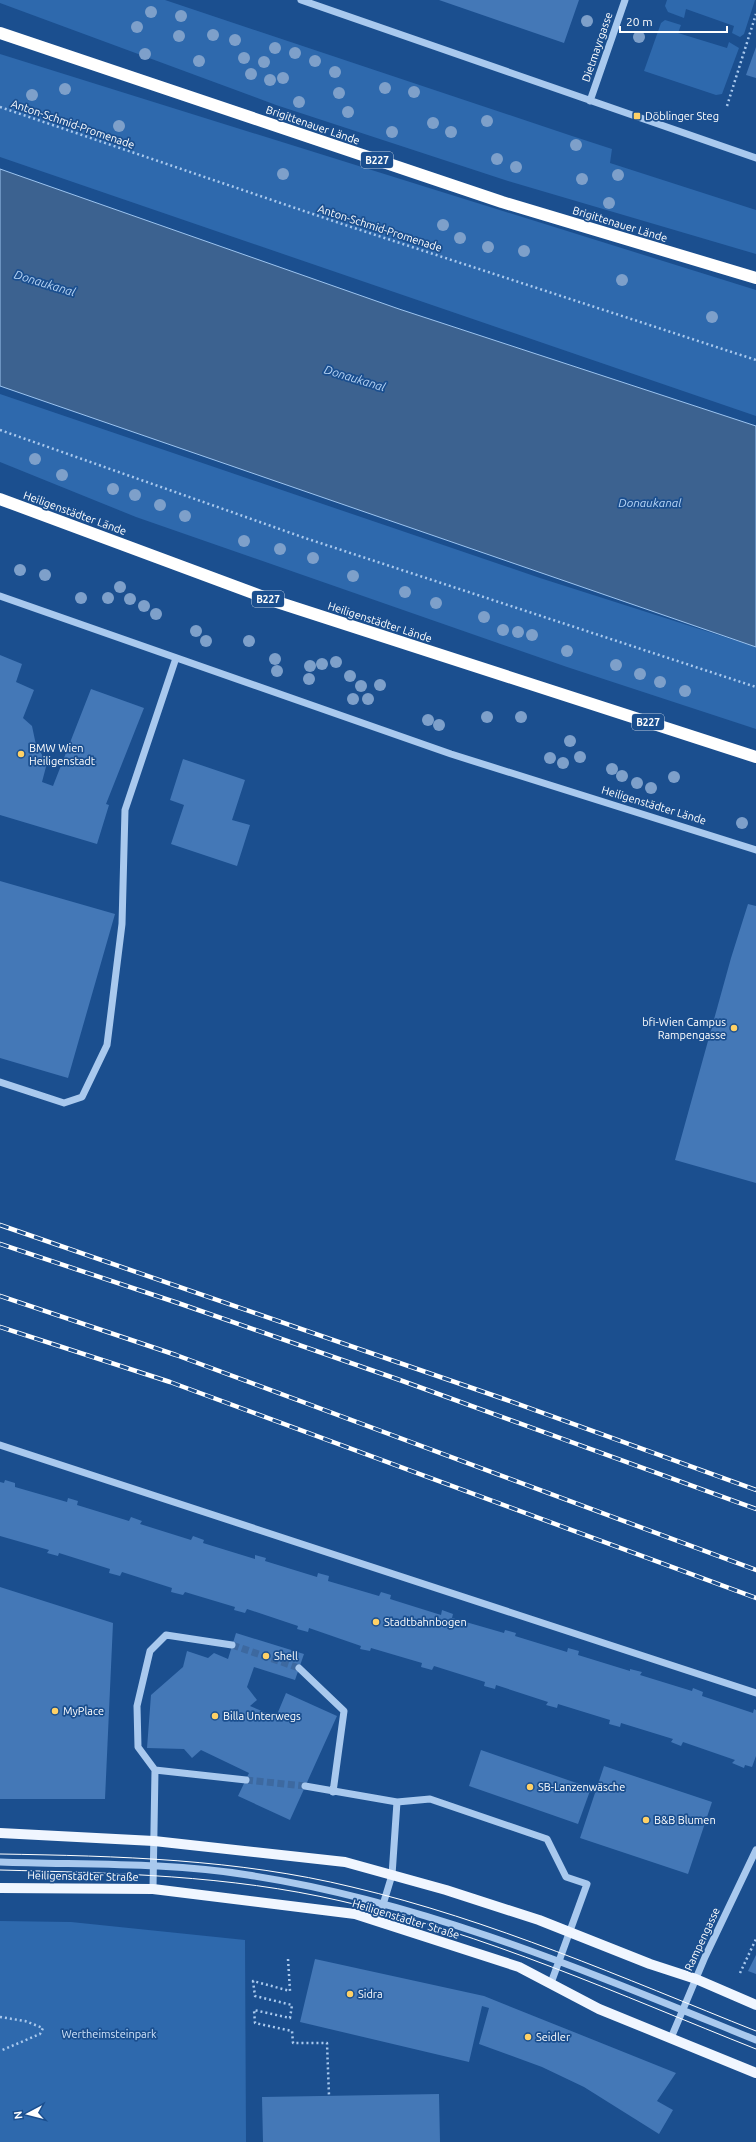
<svg xmlns="http://www.w3.org/2000/svg" width="756" height="2142" viewBox="0 0 756 2142" font-family="Ubuntu,sans-serif">
<rect width="100%" height="100%" fill="#1b4f8f"/>
<!-- green -->
<path fill="#2e69ad" d="M0 0H165L572 136 612 149 610 163 756 210V254L508 181 276 105 0 3Z
M667 0H755L744 34 740 37 732 33 734 26 686 9 684 18 668 12 665 6Z
M665 20 681 25 678 33 727 48 729 42 739 48 722 94 716 95 644 71 661 23Z
M0 54 756 290V416L0 157Z
M0 394 540 578 756 647V729L567 667 136 517 0 462Z
M0 1921 71 1922 245 1940 246 2142H0Z"/>
<!-- water -->
<path fill="#3c6290" stroke="#9cc4f0" d="M0 169 399 309 756 426V647L0 386Z"/>
<!-- building -->
<path fill="#4478b7" d="M439 0H579L564 43Z
M756 47V78L746 75Z
M0 655 22 664 16 682 34 690 23 718 32 726 36 745 47 763 42 782 53 786 91 689 144 708 106 804 109 805 97 844 0 815Z
M183 759 245 780 232 820 250 825 237 866 171 844 184 805 170 800Z
M0 881 115 914 68 1078 0 1058Z
M748 904 756 906V1183L675 1160 731 958Z
M5 1480 15 1483V1487L67 1502 68 1498 78 1501 77 1505 129 1521 131 1517 142 1521 140 1524 191 1540 193 1536 204 1540 203 1543 255 1559V1555L266 1558 265 1561 317 1577 318 1573 329 1576 328 1581 379 1596 381 1592 391 1595 390 1599 441 1615 442 1610 453 1614 452 1618 504 1633 505 1630 516 1633 515 1636 567 1652 568 1648 579 1651 578 1655 630 1671V1669L642 1672 640 1675 692 1691 693 1688 703 1692 702 1696 753 1713 754 1709 756 1710V1756L752 1767 745 1765 744 1768 732 1763 735 1760 683 1742 681 1746 671 1742 673 1739 621 1723 620 1727 609 1724 610 1720 558 1704 557 1708 546 1705 548 1702 496 1685 495 1689 484 1686 485 1682 434 1666 432 1670 421 1667 422 1663 371 1648 370 1651 360 1649 361 1646 309 1628 308 1632 297 1629 298 1626 247 1609 245 1613 234 1610 235 1607 185 1592 183 1595 171 1592 172 1588 122 1572 120 1576 109 1573 110 1569 59 1553 58 1556 47 1553 49 1550 0 1536V1482L4 1483Z
M0 1587 113 1623 105 1799H0Z
M236 1633 304 1654 295 1680 254 1667 247 1687 257 1700 250 1706 276 1717 286 1693 337 1716 290 1820 238 1796 249 1773 201 1750 192 1758 184 1749 147 1748 151 1695 183 1667 187 1651 208 1658 214 1653 228 1659Z
M481 1750 591 1788 578 1824 469 1786Z
M604 1766 712 1802 688 1874 580 1838Z
M756 1955V1974L748 1971Z
M315 1959 484 1996 676 2073 657 2101 673 2110 659 2134 584 2087 542 2067 479 2044 489 2008 482 2006 469 2062 300 2022Z
M439 2094 440 2142H263L262 2097Z"/>
<g fill="none" stroke-linecap="round" stroke-linejoin="round">
<!-- minor-tunnel -->
<path stroke="#3d69a0" stroke-width="7" stroke-dasharray="7 3.5" stroke-linecap="butt" d="M232 1645 299 1668
M246 1780 305 1786"/>
<!-- path -->
<path stroke="#a9c9ee" stroke-width="2.5" stroke-dasharray="2 3" stroke-linecap="butt" d="M727 106 756 14
M0 107 345 225 756 360
M0 430 305 538 756 687
M288 1959 290 1991 253 1981 255 1996 292 2005 290 2018 254 2010 255 2023 292 2031 293 2043H327L329 2096
M740 1973 756 1939
M0 2017 25 2021 43 2028 40 2034 0 2051"/>
<!-- minor -->
<path stroke="#a9c9ee" stroke-width="7" d="M301 0 756 158
M590 101 625 0
M0 596 451 754 756 850
M0 1082 64 1103 82 1097 107 1045 122 924 125 810 176 658
M0 1445 756 1693
M299 1668 344 1711 333 1792
M155 1770 138 1747 137 1706 150 1651 166 1635 232 1645
M305 1786 397 1802 392 1875 378 1921
M397 1802 430 1799 547 1839 566 1877 587 1884 551 1983
M0 1862C82 1865 166 1862 248 1875 426 1902 591 1973 756 2040
M153 1889 155 1770 246 1780
M671 2038 705 1957 756 1850"/>
<!-- major -->
<path stroke="#f0f6ff" stroke-width="10" d="M0 1833 154 1841 345 1862 446 1890 539 1920 650 1964 696 1979 756 2005
M0 1888 153 1889 355 1914 519 1967 599 2009 756 2073"/>
<!-- highway -->
<path stroke="#fff" stroke-width="12" d="M0 33 502 202 756 278
M0 499 277 602 756 757"/>
<!-- tram -->
<path stroke="#fff" stroke-width="1" d="M0 1854C118 1856 237 1859 352 1887 492 1920 623 1978 756 2031
M0 1870C114 1873 229 1875 341 1901 484 1933 620 1995 756 2049"/>
<!-- rail casing -->
<g stroke="#fff" stroke-width="4.5">
<path id="rail" d="M0 1225 504 1399 756 1490
M0 1244 178 1303 397 1379 756 1509
M0 1296 176 1355 756 1570
M0 1327 170 1382 756 1598"/>
</g>
<!-- rail -->
<use href="#rail" stroke="#1b4f8f" stroke-width="3" stroke-dasharray="9" stroke-linecap="butt"/>
</g>
<!-- trees -->
<g fill="#7ea0ca">
<circle cx="151" cy="12" r="6"/>
<circle cx="181" cy="16" r="6"/>
<circle cx="587" cy="21" r="6"/>
<circle cx="137" cy="27" r="6"/>
<circle cx="213" cy="35" r="6"/>
<circle cx="179" cy="36" r="6"/>
<circle cx="639" cy="37" r="6"/>
<circle cx="235" cy="40" r="6"/>
<circle cx="275" cy="48" r="6"/>
<circle cx="295" cy="53" r="6"/>
<circle cx="145" cy="54" r="6"/>
<circle cx="244" cy="58" r="6"/>
<circle cx="199" cy="61" r="6"/>
<circle cx="315" cy="61" r="6"/>
<circle cx="264" cy="62" r="6"/>
<circle cx="335" cy="72" r="6"/>
<circle cx="251" cy="74" r="6"/>
<circle cx="283" cy="78" r="6"/>
<circle cx="270" cy="80" r="6"/>
<circle cx="385" cy="88" r="6"/>
<circle cx="65" cy="89" r="6"/>
<circle cx="414" cy="92" r="6"/>
<circle cx="339" cy="93" r="6"/>
<circle cx="32" cy="95" r="6"/>
<circle cx="299" cy="102" r="6"/>
<circle cx="348" cy="112" r="6"/>
<circle cx="487" cy="121" r="6"/>
<circle cx="433" cy="123" r="6"/>
<circle cx="119" cy="126" r="6"/>
<circle cx="392" cy="132" r="6"/>
<circle cx="451" cy="132" r="6"/>
<circle cx="576" cy="145" r="6"/>
<circle cx="497" cy="159" r="6"/>
<circle cx="516" cy="167" r="6"/>
<circle cx="283" cy="174" r="6"/>
<circle cx="618" cy="175" r="6"/>
<circle cx="582" cy="179" r="6"/>
<circle cx="609" cy="203" r="6"/>
<circle cx="443" cy="225" r="6"/>
<circle cx="460" cy="238" r="6"/>
<circle cx="488" cy="247" r="6"/>
<circle cx="524" cy="251" r="6"/>
<circle cx="622" cy="280" r="6"/>
<circle cx="712" cy="317" r="6"/>
<circle cx="35" cy="459" r="6"/>
<circle cx="62" cy="475" r="6"/>
<circle cx="113" cy="489" r="6"/>
<circle cx="135" cy="495" r="6"/>
<circle cx="160" cy="505" r="6"/>
<circle cx="185" cy="516" r="6"/>
<circle cx="244" cy="541" r="6"/>
<circle cx="280" cy="549" r="6"/>
<circle cx="313" cy="558" r="6"/>
<circle cx="20" cy="570" r="6"/>
<circle cx="45" cy="575" r="6"/>
<circle cx="353" cy="576" r="6"/>
<circle cx="120" cy="587" r="6"/>
<circle cx="405" cy="592" r="6"/>
<circle cx="81" cy="598" r="6"/>
<circle cx="108" cy="598" r="6"/>
<circle cx="130" cy="599" r="6"/>
<circle cx="436" cy="603" r="6"/>
<circle cx="144" cy="606" r="6"/>
<circle cx="156" cy="614" r="6"/>
<circle cx="484" cy="617" r="6"/>
<circle cx="503" cy="630" r="6"/>
<circle cx="196" cy="631" r="6"/>
<circle cx="518" cy="632" r="6"/>
<circle cx="532" cy="635" r="6"/>
<circle cx="206" cy="641" r="6"/>
<circle cx="249" cy="641" r="6"/>
<circle cx="567" cy="651" r="6"/>
<circle cx="275" cy="659" r="6"/>
<circle cx="336" cy="662" r="6"/>
<circle cx="322" cy="664" r="6"/>
<circle cx="616" cy="665" r="6"/>
<circle cx="310" cy="666" r="6"/>
<circle cx="277" cy="671" r="6"/>
<circle cx="640" cy="674" r="6"/>
<circle cx="350" cy="676" r="6"/>
<circle cx="309" cy="679" r="6"/>
<circle cx="660" cy="682" r="6"/>
<circle cx="380" cy="685" r="6"/>
<circle cx="361" cy="686" r="6"/>
<circle cx="685" cy="691" r="6"/>
<circle cx="353" cy="699" r="6"/>
<circle cx="368" cy="699" r="6"/>
<circle cx="487" cy="717" r="6"/>
<circle cx="521" cy="717" r="6"/>
<circle cx="428" cy="720" r="6"/>
<circle cx="439" cy="725" r="6"/>
<circle cx="570" cy="741" r="6"/>
<circle cx="580" cy="757" r="6"/>
<circle cx="550" cy="758" r="6"/>
<circle cx="563" cy="763" r="6"/>
<circle cx="612" cy="769" r="6"/>
<circle cx="622" cy="776" r="6"/>
<circle cx="674" cy="777" r="6"/>
<circle cx="637" cy="783" r="6"/>
<circle cx="651" cy="788" r="6"/>
<circle cx="742" cy="823" r="6"/>
</g>
<!-- markers -->
<g fill="#ffd166" stroke="#1b4f8f" stroke-width="1.5">
<rect x="633" y="112" width="8" height="8" rx="2"/>
<circle cx="21" cy="754" r="4"/>
<circle cx="734" cy="1028" r="4"/>
<circle cx="376" cy="1622" r="4"/>
<circle cx="266" cy="1656" r="4"/>
<circle cx="55" cy="1711" r="4"/>
<circle cx="215" cy="1716" r="4"/>
<circle cx="530" cy="1787" r="4"/>
<circle cx="646" cy="1820" r="4"/>
<circle cx="350" cy="1994" r="4"/>
<circle cx="528" cy="2037" r="4"/>
</g>
<g text-anchor="middle" dominant-baseline="central" stroke-width="3.5" stroke-linejoin="round" paint-order="stroke">
<!-- shield labels -->
<g fill="#1b4f8f" stroke="#bbcadd" stroke-width="1">
<rect x="361" y="152" width="32" height="16" rx="3"/>
<rect x="252" y="591" width="32" height="16" rx="3"/>
<rect x="632" y="714" width="32" height="16" rx="3"/>
</g>
<g font-size="10" font-weight="bold" fill="#fff">
<text x="377" y="160">B227</text>
<text x="268" y="599">B227</text>
<text x="648" y="722">B227</text>
</g>
<!-- street labels -->
<g font-size="11" fill="#fff" stroke="#1b4f8f">
<text transform="translate(597 47) rotate(-71)">Dietmayrgasse</text>
<text transform="translate(73 124) rotate(19)">Anton-Schmid-Promenade</text>
<text transform="translate(313 125) rotate(19)">Brigittenauer Lände</text>
<text transform="translate(620 224) rotate(17)">Brigittenauer Lände</text>
<text transform="translate(380 228) rotate(18)">Anton-Schmid-Promenade</text>
<text transform="translate(75 513) rotate(20)">Heiligenstädter Lände</text>
<text transform="translate(380 622) rotate(18)">Heiligenstädter Lände</text>
<text transform="translate(654 805) rotate(17)">Heiligenstädter Lände</text>
<text transform="translate(83 1876) rotate(1)">Heiligenstädter Straße</text>
<text transform="translate(406 1919) rotate(17)">Heiligenstädter Straße</text>
<text transform="translate(702 1939) rotate(-65)">Rampengasse</text>
</g>
<!-- poi labels -->
<g font-size="11" fill="#fff" stroke="#1b4f8f" text-anchor="start">
<text x="645" y="116">Döblinger Steg</text>
<text x="29" y="748">BMW Wien<tspan x="29" dy="13">Heiligenstadt</tspan></text>
<text x="726" y="1022" text-anchor="end">bfi-Wien Campus<tspan x="726" dy="13">Rampengasse</tspan></text>
<text x="384" y="1622">Stadtbahnbogen</text>
<text x="274" y="1656">Shell</text>
<text x="63" y="1711">MyPlace</text>
<text x="223" y="1716">Billa Unterwegs</text>
<text x="538" y="1787">SB-Lanzenwäsche</text>
<text x="654" y="1820">B&amp;B Blumen</text>
<text x="358" y="1994">Sidra</text>
<text x="536" y="2037">Seidler</text>
</g>
<!-- park labels -->
<g font-size="11" fill="#cfe3fa" stroke="#1b4f8f">
<text x="109" y="2034">Wertheimsteinpark</text>
</g>
<!-- water labels -->
<g font-size="12" font-style="italic" fill="#b5d3f5" stroke="#1b4f8f">
<text transform="translate(45 283) rotate(17)">Donaukanal</text>
<text transform="translate(355 378) rotate(17)">Donaukanal</text>
<text x="650" y="502">Donaukanal</text>
</g>
</g>
<!-- north arrow -->
<g transform="translate(28 2114) rotate(263)" stroke="#1b4f8f" stroke-width="3" paint-order="stroke">
<path d="M0-3L7 15L0 10L-7 15Z" fill="#ffffff"/>
<text y="-6" font-size="11" font-weight="bold" text-anchor="middle" fill="#ffffff">N</text>
</g>
<!-- scale -->
<path d="M620 26v6h107v-6" fill="none" stroke="#ffffff" stroke-width="2"/>
<text x="626" y="26" font-size="12" fill="#ffffff" stroke="#1b4f8f" stroke-width="3" paint-order="stroke">20 m</text>
</svg>
